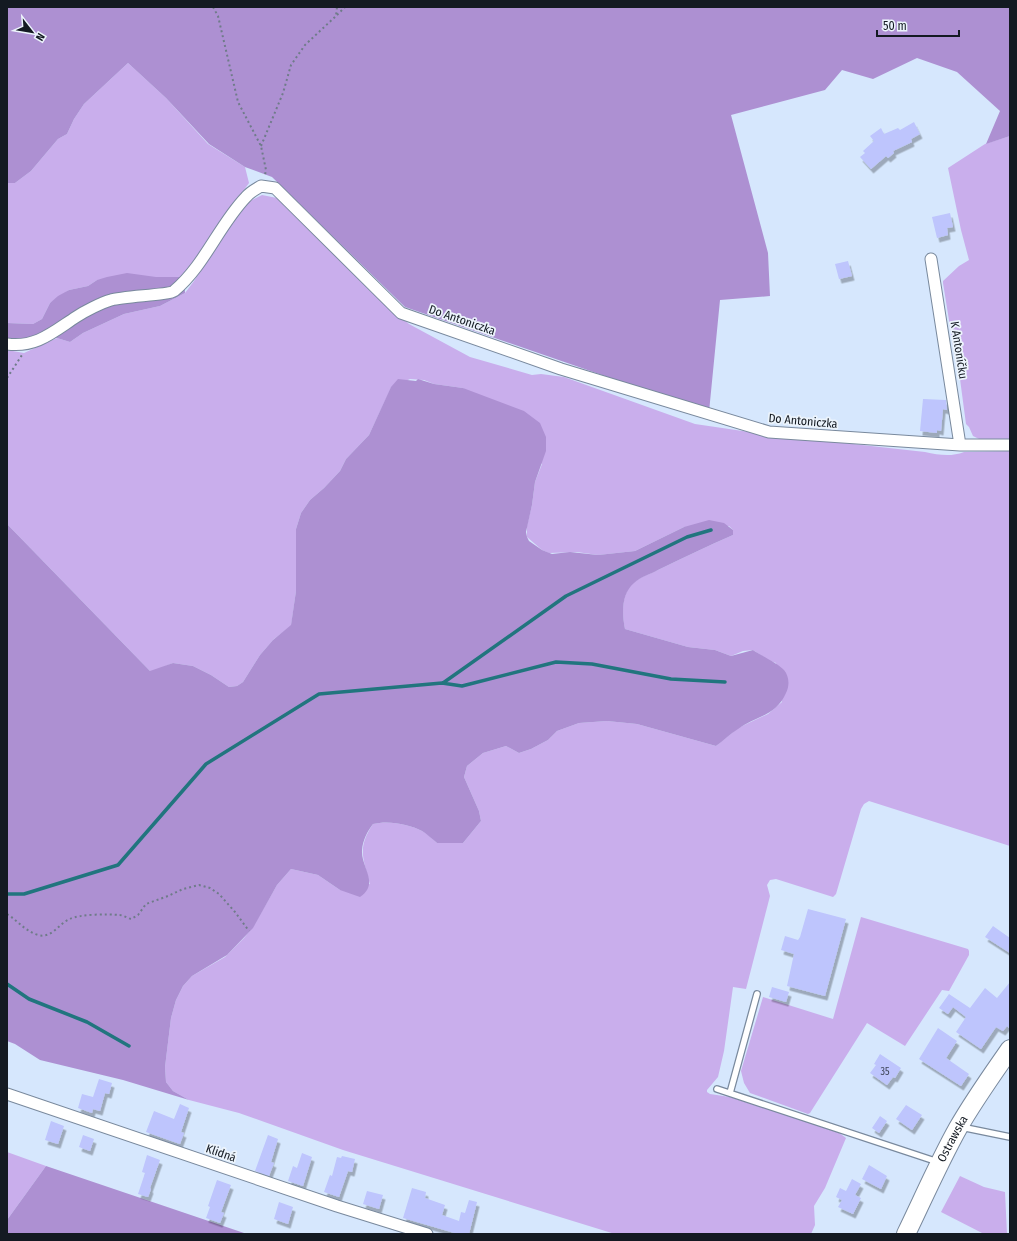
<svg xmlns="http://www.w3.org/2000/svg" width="1017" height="1241" viewBox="0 0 1017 1241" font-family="'Fira Sans Condensed',sans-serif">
<defs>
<filter id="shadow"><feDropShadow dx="2.5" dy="4.5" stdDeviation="0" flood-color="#0004"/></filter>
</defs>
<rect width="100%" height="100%" fill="#d6e7fd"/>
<!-- green -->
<path fill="#c9aeec" d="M128 63 166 98 208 144 245 167 249 183 224 217 184 277H156L97 280 88 286 69 290 50 303 42 319 33 324 7 323V183H15L31 171 58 139 67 134 74 119 84 104Z
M1010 136V439L981 440 973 436 969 427 966 424 960 379 958 376 943 283V281L959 266 969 260 961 230 948 168 985 144Z
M262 195 277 198 371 292 409 324 470 357 532 375 541 374 564 377 695 424 763 434 925 452C939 455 951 457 964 452L1010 451V846L869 801 864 804 861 809 836 894 833 897 776 879 770 880 767 885 770 896 746 989 733 987 724 1051 718 1077 707 1090V1092L710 1094 730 1097 838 1132 846 1138 825 1188 814 1206 815 1225 811 1234H615L343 1150 239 1113 189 1100 173 1091 166 1082 165 1067 171 1018 176 1000 183 986 192 976 225 957 244 938 253 927 277 885 291 869 318 875 340 890 370 884C363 858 357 848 373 824 388 820 409 824 422 831 428 834 432 839 437 843H463L481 821 479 811 464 777 467 766 483 753 506 746 519 753 531 749 548 740 557 731 579 723 607 721 637 724 716 746 738 728 768 714 782 702 776 663 768 660 753 650 743 651 731 656 715 650 688 647 625 629C622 615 621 594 633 583 640 577 650 574 658 570 683 558 707 546 733 535V530L729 526 684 527 635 551 598 555 577 552 549 553 542 550 527 537V526L532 505 535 482 542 464 463 388 434 384 424 380 410 379 391 388 369 435 346 459 340 471 324 488 310 500 301 513 296 529V591L291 626 274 639 260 655 243 682 237 686 229 687 211 675 193 666 173 663 151 672 7 524V350L24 353 57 338 70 342 83 333 124 314 160 306 185 293 194 281 229 226 250 201Z
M861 917 968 949 969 951V955L949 991 942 990 905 1046 867 1023 810 1113 808 1114 750 1093 744 1083 741 1071 763 997 833 1019Z
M7 1152 46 1166 7 1220Z
M960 1176 984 1187 1005 1192 1007 1234H984L941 1212Z"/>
<!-- forest -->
<path fill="#ad90d2" d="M7 7H1010V136L986 144 1000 111 957 72 917 58 873 79 842 70 825 90 731 115 768 253 770 296 720 300 709 412 405 307 272 177 245 167 209 144 166 98 128 63 84 104 74 119 67 134 58 139 31 171 15 183H7Z
M127 273 156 277H184L185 293 160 306 124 314 83 333 70 342 57 338 47 332 29 339 7 340V323L33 324 42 319 50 303 58 296 69 290 88 286 97 280 107 277Z
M398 379 416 381 418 379 434 384 463 388 524 411 540 423 546 437V451L535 482 532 505 526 532 527 537 529 541 542 550 552 554 570 552 598 555 635 551 684 527 709 520 724 523 733 530V535C707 546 683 558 658 570 651 574 640 577 634 583 621 594 622 614 625 629L688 647 715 650 731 656 753 650C760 655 779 664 784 670 789 676 790 685 786 693 776 716 756 716 738 729 730 734 723 741 716 746L637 724 607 721 579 723 557 731 548 740 531 749 519 753 506 746 483 753 467 766 464 777 479 811 481 821 463 843H437C432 839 427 834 422 831 409 824 388 820 373 824 367 832 363 840 362 850 361 868 380 883 360 897L340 890 318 875 291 869 277 885 253 928 227 955 192 976 183 986 176 1000 171 1018 165 1067 166 1082 173 1091 189 1100 123 1080 40 1060 15 1044 7 1041V524L150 671 173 663 193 666 211 675 229 687 237 686 243 682 260 655 273 640 291 625 296 591V529L301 513 310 500 324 488 340 471 346 459 369 435 391 387Z
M46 1166 247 1234H7V1220Z"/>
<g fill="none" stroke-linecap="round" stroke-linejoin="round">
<!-- stream -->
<path stroke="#21757e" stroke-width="3.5" d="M443 683 566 596 687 537 711 530
M7 894H24L118 865 206 764 319 694 442 683 462 686 556 662 592 664 671 679 725 682
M7 984 29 999 87 1022 129 1046"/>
</g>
<!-- building -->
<path fill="#bec5fd" filter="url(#shadow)" d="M914 122 920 134 911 139 912 142 893 151 894 153 888 158 886 156 871 169 860 157 865 153 863 151 874 141 870 136 881 128 884 134 898 128 900 130Z
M950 213 953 227 947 228 948 235 937 238 932 217Z
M848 261 852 276 839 279 835 264Z
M923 399 946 400 947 410 943 409 941 431 937 430V433L920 431Z
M808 909 846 919 825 996 787 986 794 954 781 950 785 936 798 940 800 937Z
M993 926 1010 938V953L985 937Z
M1010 982V1029L1007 1026 1003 1031 996 1027 981 1049 956 1032 966 1017 953 1007 948 1014 939 1008 949 994 970 1008 985 988 997 998Z
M772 987 789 992 786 1002 769 997Z
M938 1028 957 1041 946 1058 969 1074 961 1086 919 1059Z
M880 1054 901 1068 895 1078 893 1077 887 1085 870 1073 876 1065 874 1064Z
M99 1079 112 1083 109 1094 105 1093 100 1111 93 1109 92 1113 78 1108 82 1094 93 1097Z
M180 1104 189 1108 181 1132 184 1133 180 1144 146 1132 154 1111 174 1119Z
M906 1105 922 1115 912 1130 896 1119Z
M880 1116 887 1121 879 1133 872 1128Z
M51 1121 64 1126 58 1144 45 1140Z
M83 1135 94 1139 90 1151 79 1147Z
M268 1135 278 1139 271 1162 274 1163 269 1176 255 1171Z
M302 1153 312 1157 303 1186 288 1181 293 1166 297 1168Z
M147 1155 160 1160 150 1188 151 1189 148 1197 138 1194 145 1173 142 1172Z
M342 1156 355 1159 352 1172 348 1171 339 1197 324 1192 330 1175 332 1176 337 1157 341 1158Z
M869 1165 887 1176 881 1189 862 1179Z
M852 1179 861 1184 855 1195 861 1198 853 1214 838 1207 842 1200 836 1197 840 1188 846 1191Z
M217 1180 231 1185 221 1212 224 1213 220 1223 206 1218 210 1207 208 1206Z
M412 1188 426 1192 425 1198 445 1205 442 1215 459 1221 461 1212 465 1213 469 1200 477 1202 469 1234H458L403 1218Z
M367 1191 383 1195 379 1209 363 1204Z
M279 1202 293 1207 288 1224 274 1219Z"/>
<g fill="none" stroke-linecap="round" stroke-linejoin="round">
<!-- service casing -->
<g stroke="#79899d" stroke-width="8">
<path id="service" d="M717 1089 938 1162
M730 1093 757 994
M961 1127 1010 1137"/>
</g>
<!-- minor casing -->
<g stroke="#79899d" stroke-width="13">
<path id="minor" d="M931 259 960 445
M7 344C36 348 53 332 76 317 85 311 101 303 111 300 123 296 169 295 174 291 205 265 219 225 246 197 250 192 256 189 261 186L275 188 401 313 561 369 769 432 960 445H1010
M7 1094 337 1206 427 1234"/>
</g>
<!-- primary casing -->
<g stroke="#79899d" stroke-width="20">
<g id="primary">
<path id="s1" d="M906 1234C923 1199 939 1162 958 1128 974 1100 992 1075 1010 1049"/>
</g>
</g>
<!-- path -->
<path stroke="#6f7b89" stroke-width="2" stroke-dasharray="2 3" stroke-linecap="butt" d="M213 7 218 16 238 102 261 146 266 170 265 175
M337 15 345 7
M261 146 283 93 291 65 305 45 336 16 337 7
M7 378 22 355
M7 914C18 921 25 931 38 935 52 939 59 923 70 919 79 914 108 914 119 915 123 915 127 918 131 919L138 915 146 904 168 896 183 889 199 885 210 888 219 894 235 912 249 931"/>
<!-- service -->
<use href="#service" stroke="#fff" stroke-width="5.5"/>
<!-- minor -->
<use href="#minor" stroke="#fff" stroke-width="11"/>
<!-- primary -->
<use href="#primary" stroke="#fff" stroke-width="18"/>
</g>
<g text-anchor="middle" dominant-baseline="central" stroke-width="3.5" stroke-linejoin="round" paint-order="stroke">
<!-- number labels -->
<g font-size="10" fill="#3e4559">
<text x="885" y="1072">35</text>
</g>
<!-- street labels -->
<g font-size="12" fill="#141a22" stroke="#ecf4fc">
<text transform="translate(462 320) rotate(19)">Do Antoniczka</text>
<text transform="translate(959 350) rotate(81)">K Antoníčku</text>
<text transform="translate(803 421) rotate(5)">Do Antoniczka</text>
<text stroke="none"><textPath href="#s1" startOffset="106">Ostrawska</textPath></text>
<text transform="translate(221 1153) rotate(19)">Klidná</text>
</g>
</g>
<!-- border -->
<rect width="1017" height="1241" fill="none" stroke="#141a22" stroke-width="16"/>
<!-- north arrow -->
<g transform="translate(32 32) rotate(121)" stroke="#ecf4fc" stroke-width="3" paint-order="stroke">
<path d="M0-3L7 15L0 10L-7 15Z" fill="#141a22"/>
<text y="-6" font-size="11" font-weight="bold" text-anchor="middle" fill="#141a22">N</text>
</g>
<!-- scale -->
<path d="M877 30v6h82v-6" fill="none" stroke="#141a22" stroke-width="2"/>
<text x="883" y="30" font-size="12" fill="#141a22" stroke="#ecf4fc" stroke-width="3" paint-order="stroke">50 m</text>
</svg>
